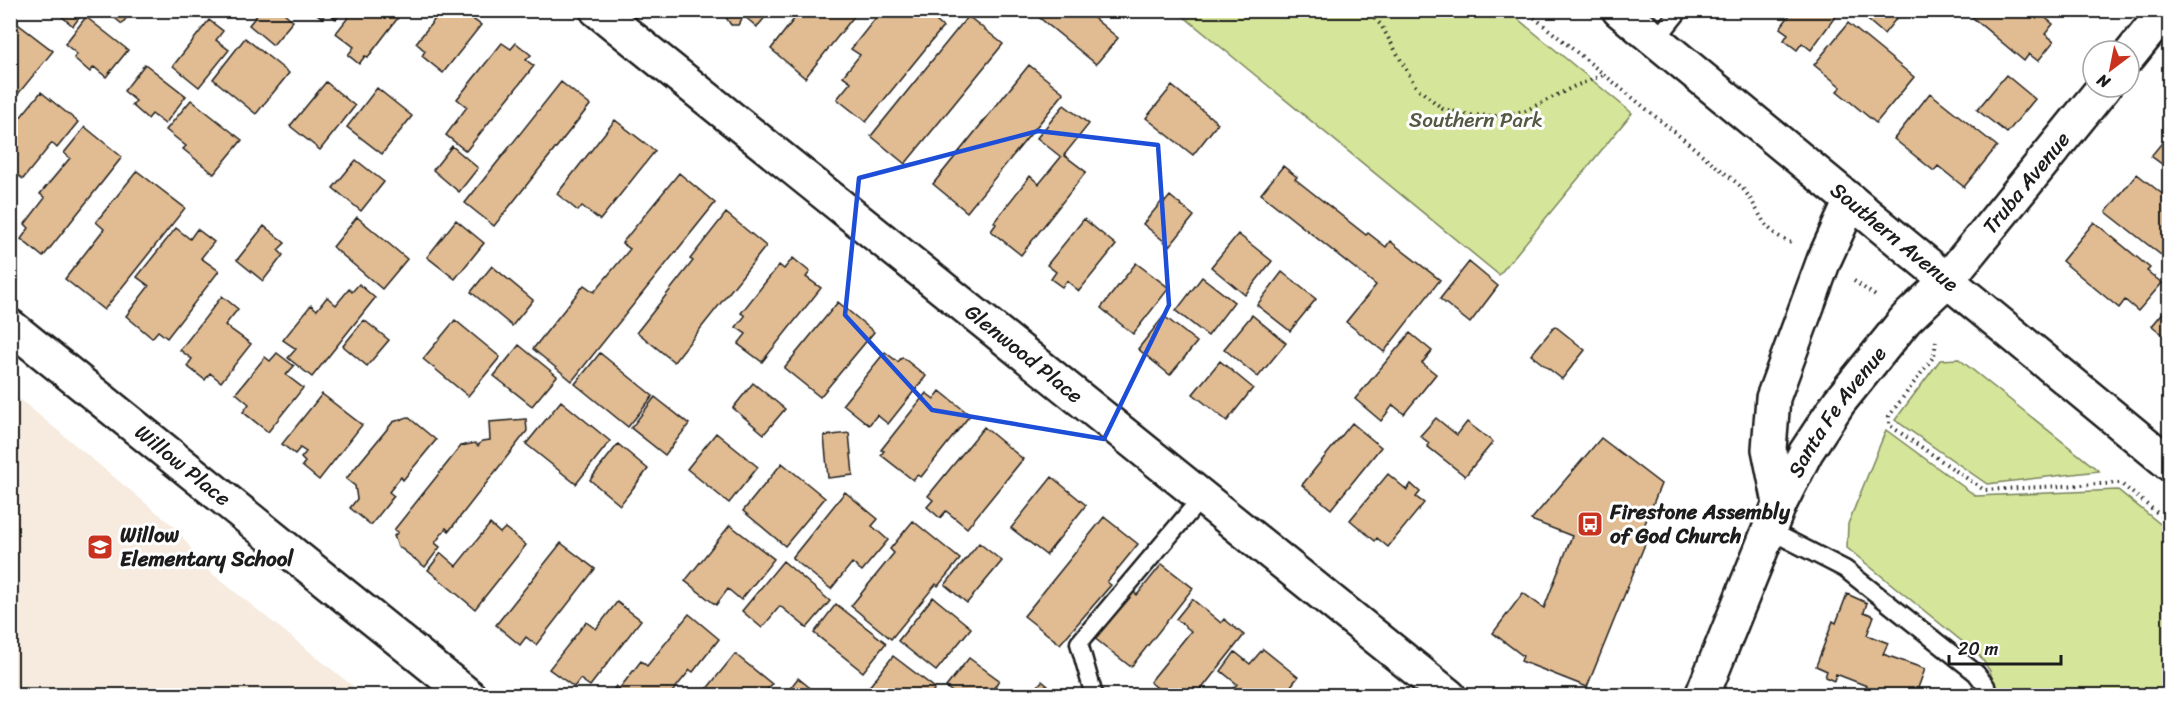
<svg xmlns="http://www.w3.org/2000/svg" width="2180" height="706" viewBox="0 0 2180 706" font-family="Sriracha,sans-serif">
<rect width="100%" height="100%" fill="#fff"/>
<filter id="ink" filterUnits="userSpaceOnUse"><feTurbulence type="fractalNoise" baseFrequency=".0167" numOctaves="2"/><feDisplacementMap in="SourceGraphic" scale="12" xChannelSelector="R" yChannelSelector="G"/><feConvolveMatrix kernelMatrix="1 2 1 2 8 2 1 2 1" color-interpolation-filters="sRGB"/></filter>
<g filter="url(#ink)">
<!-- built -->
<path fill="#f6ebde" d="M11 392 177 529 204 567 364 695H11Z"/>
<!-- green -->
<path fill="#d5e69a" stroke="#78815b" stroke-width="1.5" d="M1177 11H1508L1632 113 1499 275Z
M1959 359 2099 471 1987 484 1895 420 1940 360Z
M1886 430 1976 496 2118 490 2169 531V695H2011L1994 686 1990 671 1980 656 1847 548 1848 524Z"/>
<!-- building -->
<path fill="#e1bc92" stroke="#1c1c1c" stroke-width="1.5" d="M54 10H85L73 26Z
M105 10H132L122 24Z
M261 10H281L293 21 273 45 249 25Z
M312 10H343L336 19 327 12 322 18Z
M354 10H404L368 57 365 56 359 64 348 55 354 47 336 33Z
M442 10H475L479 14 474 20 481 25 443 73 422 56 425 51 416 43Z
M721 10H771L757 27 744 16 738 25H731Z
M801 10H859L805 78 771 49Z
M882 10H923L943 27 866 122 837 99 851 82 843 76 860 55 851 49Z
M1030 10H1084L1118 38 1096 64Z
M1790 10H1840L1811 50 1802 43 1797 50 1784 40 1788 34 1780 28 1792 12Z
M1856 10H1903L1884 34Z
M1977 10H2036L2053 24 2045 34 2054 41 2038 61 2029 54 2024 61 1972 17Z
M968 16 1003 44 905 164 871 136Z
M86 17 128 50 106 77 94 67 90 72 74 58 77 54 65 44Z
M10 18 53 51 10 104Z
M209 20 223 31 216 40 229 50 199 87 173 66Z
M1848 23 1914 77 1876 123 1837 91 1841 87 1814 65Z
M245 38 289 73 256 114 213 79Z
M502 43 511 49 516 43 531 55 526 60 534 66 466 151 446 135 467 107 457 99Z
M145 64 186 96 165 124 152 114 148 119 132 105 136 101 124 91Z
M1029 65 1064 93 967 212 933 184Z
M2006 75 2035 99 2007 133 1977 110Z
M326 82 355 106 320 150 290 126Z
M561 82 590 105 494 226 465 203Z
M1172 86 1218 123 1193 155 1146 118Z
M377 88 412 116 382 154 347 127Z
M41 92 78 122 57 148 52 143 23 179 19 176 10 186V130Z
M1930 93 1997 146 1964 187 1938 166 1934 171 1894 139Z
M191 100 242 140 214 174 183 149 186 146 166 130Z
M1064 105 1089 124 1064 155 1086 172 1021 255 991 231 996 224 994 222 1030 176 1039 184 1061 157 1037 138Z
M615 120 655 151 600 220 582 206 578 211 557 194Z
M85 127 122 157 43 257 21 239 29 228 25 224 45 198 40 194 70 158 64 153Z
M2170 133V170L2151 156Z
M452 146 478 168 459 192 433 170Z
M356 160 384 182 361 211 333 188Z
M1283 166 1297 177 1295 179 1366 235 1368 233 1386 247 1390 241 1440 280 1384 352 1346 322 1376 285 1261 194Z
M137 171 185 208 104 310 65 279 104 229 96 222Z
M679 173 715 203 572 381 533 349 584 285 594 292 630 249 622 243Z
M2137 174 2170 200V262L2106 212Z
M1170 196 1194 216 1170 246 1143 224 1163 200 1165 202Z
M726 213 766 246 674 362 637 332 693 261 690 259Z
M357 217 407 259 382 289 333 247Z
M1084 219 1116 245 1079 291 1067 281 1062 287 1051 279 1056 272 1047 265Z
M456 220 484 243 455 279 427 257Z
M2094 222 2150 268 2147 271 2162 283 2138 311 2125 300 2119 308 2062 261Z
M264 226 285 243 278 250 283 255 263 281 237 260Z
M176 228 190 239 197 229 214 242 201 258 219 271 167 338 158 331 152 338 126 316 149 286 137 277Z
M1238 234 1272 261 1245 295 1211 267Z
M793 258 810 272 806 277 821 288 762 362 738 344 746 334 736 327 745 316 741 313 779 265 784 269Z
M1469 262 1498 286 1470 323 1440 299Z
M1136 263 1169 288 1133 334 1101 308Z
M492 266 533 300 512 326 471 292Z
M1282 272 1316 299 1290 331 1257 305Z
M1202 277 1234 302 1208 336 1176 311Z
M359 284 375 298 312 377 288 358 296 349 283 340 311 305 317 310 327 297 336 305 349 289 352 292Z
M222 296 238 309 225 325 251 344 221 382 210 373 205 380 187 366 192 359 180 350Z
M838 302 874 332 820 397 784 368Z
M2170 304V340L2152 326Z
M1252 315 1286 343 1258 377 1224 349Z
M1164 316 1197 342 1170 375 1138 349Z
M364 320 389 340 367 366 343 346Z
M455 320 500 357 468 396 423 359Z
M1555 326 1585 350 1562 379 1531 355Z
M1410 333 1432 351 1422 363 1436 374 1404 414 1393 405 1381 421 1355 399Z
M519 345 557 376 532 406 494 376Z
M885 352 898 362 902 357 926 376 888 424 877 415 869 425 843 404Z
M277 353 294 366 286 375 303 388 268 432 243 412 249 404 236 393 265 357 270 361Z
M600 353 653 396 628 427 575 384Z
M1220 361 1253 388 1227 421 1193 394Z
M753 383 785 409 764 434 733 408Z
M940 391 970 415 921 477 917 475 913 480 881 455 884 451 881 450 926 393 934 399Z
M322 394 362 425 319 480 302 466 305 462 301 458 306 452 300 448 295 454 282 444Z
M655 397 689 424 665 455 631 428Z
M561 401 610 441 576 484 526 444Z
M408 417 436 440 403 480 401 477 389 492 394 496 371 525 350 508 357 499 355 486 346 479 393 422Z
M1436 418 1457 435 1467 422 1493 442 1465 476 1427 446 1429 443 1420 436Z
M526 419 527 431 449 531 446 528 435 543 440 547 425 567 398 546 394 536 398 532 394 530 461 446 475 443 478 446 482 441 490 440 489 422Z
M1352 423 1381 447 1331 509 1302 485Z
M984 427 1023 459 967 528 946 511 940 518 927 507 933 500 928 496Z
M716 433 758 467 729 503 687 469Z
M849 433 853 475 828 478 824 436Z
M1601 438 1661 484 1638 541 1645 544 1587 687 1521 661 1523 656 1493 633 1523 593 1544 608 1572 536 1531 520Z
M618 444 648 469 620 505 590 480Z
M782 463 825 498 785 546 743 511Z
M1388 474 1407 490 1411 484 1420 492 1416 497 1424 503 1388 547 1377 538 1375 541 1350 520Z
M1052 477 1086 505 1046 555 1011 528Z
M845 492 878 519 872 526 888 540 862 571 852 563 831 589 792 558Z
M1104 517 1138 544 1107 582 1111 585 1060 644 1024 616Z
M913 521 960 559 938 586 936 584 891 639 851 606 894 553 890 549Z
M490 524 500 533 505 528 526 545 475 609 428 570 441 553 456 566Z
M730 525 774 559 741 600 728 589 716 605 685 581Z
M561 543 595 569 536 645 526 637 520 645 496 625Z
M979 543 1002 561 967 603 945 585Z
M783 561 830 601 807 628 780 606 762 628 742 611Z
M1162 564 1193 588 1131 667 1093 637 1131 590 1137 595Z
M1847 594 1867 603 1864 612 1874 616 1867 635 1888 643 1883 654 1925 669 1915 696H1856L1858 689 1865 692 1867 686 1836 674 1834 681 1825 677 1827 671 1816 666 1833 621 1836 623Z
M933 597 971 628 936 671 898 641Z
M1192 599 1221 623 1224 619 1244 635 1196 696H1167L1150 682 1191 631 1176 619Z
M617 602 641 620 590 686 580 679 574 687 549 669 586 622 596 629Z
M836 604 886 643 863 672 814 633Z
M689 614 719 639 693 672 690 670 669 696H609L616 686 619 689 641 661 647 666Z
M1263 649 1298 677 1283 696H1227L1237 684 1221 671 1235 652 1250 664Z
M735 654 772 684 762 696H701Z
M893 656 935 688 930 696H880L869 687Z
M969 658 999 680 989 696H957L946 687Z
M798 678 820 696H784Z
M1042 681 1060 696H1030Z"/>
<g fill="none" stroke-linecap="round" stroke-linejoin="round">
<!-- service casing -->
<g stroke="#1c1c1c" stroke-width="21">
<path id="service" d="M1655 41 1680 10
M1769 530 1845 569 1976 673 1986 686 1988 696
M1093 692 1079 643 1202 497"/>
</g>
<!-- minor casing -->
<g stroke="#1c1c1c" stroke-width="38">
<g id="minor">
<path id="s1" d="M597 10 1449 696"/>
<path id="s2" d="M10 326 469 696"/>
</g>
</g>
<!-- tertiary casing -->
<g stroke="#1c1c1c" stroke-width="38">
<g id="tertiary">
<path id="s3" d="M1619 10 2170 464"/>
<path d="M2129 56 2166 10"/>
<path d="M1780 503 1769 449 1773 398 1824 260 1851 201"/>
<path id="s4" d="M1702 696 1780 503 1806 452 1839 402 1906 319 1947 280 2104 87"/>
</g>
</g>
<!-- path -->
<path stroke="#1c1c1c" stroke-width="4" stroke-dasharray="1.5 4.5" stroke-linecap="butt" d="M1366 10 1381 25 1416 87 1443 109 1469 115 1495 116 1525 111 1575 86 1603 75
M1525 10 1721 170C1728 176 1737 182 1743 189 1763 213 1759 230 1794 244
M1854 281 1877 297
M1936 341 1934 356 1889 416V425L1984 490 2120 483 2170 523"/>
<!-- service -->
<use href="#service" stroke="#fff" stroke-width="16"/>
<!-- minor -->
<use href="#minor" stroke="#fff" stroke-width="33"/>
<!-- tertiary -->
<use href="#tertiary" stroke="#fff" stroke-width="33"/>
</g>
</g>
<!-- marked area -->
<path fill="none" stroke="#1d4ed8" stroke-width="4.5" stroke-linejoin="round" d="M1038 131 1158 145 1169 305 1104 439 932 410 845 315 859 178Z"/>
<!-- icons -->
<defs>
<g id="bus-square" transform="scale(1.35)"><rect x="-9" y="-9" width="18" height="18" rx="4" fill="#c8321e" stroke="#fff"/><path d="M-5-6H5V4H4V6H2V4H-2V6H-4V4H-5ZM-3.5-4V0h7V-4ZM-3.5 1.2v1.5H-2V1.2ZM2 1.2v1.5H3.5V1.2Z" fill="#fff"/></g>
<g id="school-square" transform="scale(1.35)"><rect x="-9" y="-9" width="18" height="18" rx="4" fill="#c8321e" stroke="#fff"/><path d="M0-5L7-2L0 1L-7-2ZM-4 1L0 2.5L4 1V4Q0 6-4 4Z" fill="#fff"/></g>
</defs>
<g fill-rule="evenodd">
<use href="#bus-square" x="1590" y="524"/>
<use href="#school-square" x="100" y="547"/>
</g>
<g text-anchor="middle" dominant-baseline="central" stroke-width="6" stroke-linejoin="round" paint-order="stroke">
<!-- park labels -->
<g font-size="21" fill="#545942" stroke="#fff">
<text x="1476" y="120">Southern Park</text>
</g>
<!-- street labels -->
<g font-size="21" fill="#1c1c1c" stroke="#fff">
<text stroke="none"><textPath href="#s4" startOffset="614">Truba Avenue</textPath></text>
<text stroke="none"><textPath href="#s3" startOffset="357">Southern Avenue</textPath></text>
<text stroke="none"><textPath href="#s1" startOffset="548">Glenwood Place</textPath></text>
<text stroke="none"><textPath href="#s4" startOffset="316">Santa Fe Avenue</textPath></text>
<text stroke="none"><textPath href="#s2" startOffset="222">Willow Place</textPath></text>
</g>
<!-- poi labels -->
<g font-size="21" font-weight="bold" fill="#1c1c1c" stroke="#fff" text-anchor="start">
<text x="1610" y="512">Firestone Assembly<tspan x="1610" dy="24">of God Church</tspan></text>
<text x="120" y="535">Willow<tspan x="120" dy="24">Elementary School</tspan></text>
</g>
</g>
<!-- margin -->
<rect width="2180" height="706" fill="none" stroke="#fff" stroke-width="36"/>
<rect x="18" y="18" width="2144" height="670" fill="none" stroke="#1c1c1c" stroke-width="2" filter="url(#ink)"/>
<!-- north arrow -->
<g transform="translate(2111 69) rotate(212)"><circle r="28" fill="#ffffff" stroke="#a4a4a4" stroke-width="1.5"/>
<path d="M0-4.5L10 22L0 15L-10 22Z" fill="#c8321e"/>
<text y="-9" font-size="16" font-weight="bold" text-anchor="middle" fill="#1c1c1c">N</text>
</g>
<!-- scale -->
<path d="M1949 655v9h112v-9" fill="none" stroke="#1c1c1c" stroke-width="3"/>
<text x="1958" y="655" font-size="18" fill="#1c1c1c" stroke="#ffffff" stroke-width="4.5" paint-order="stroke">20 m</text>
</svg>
